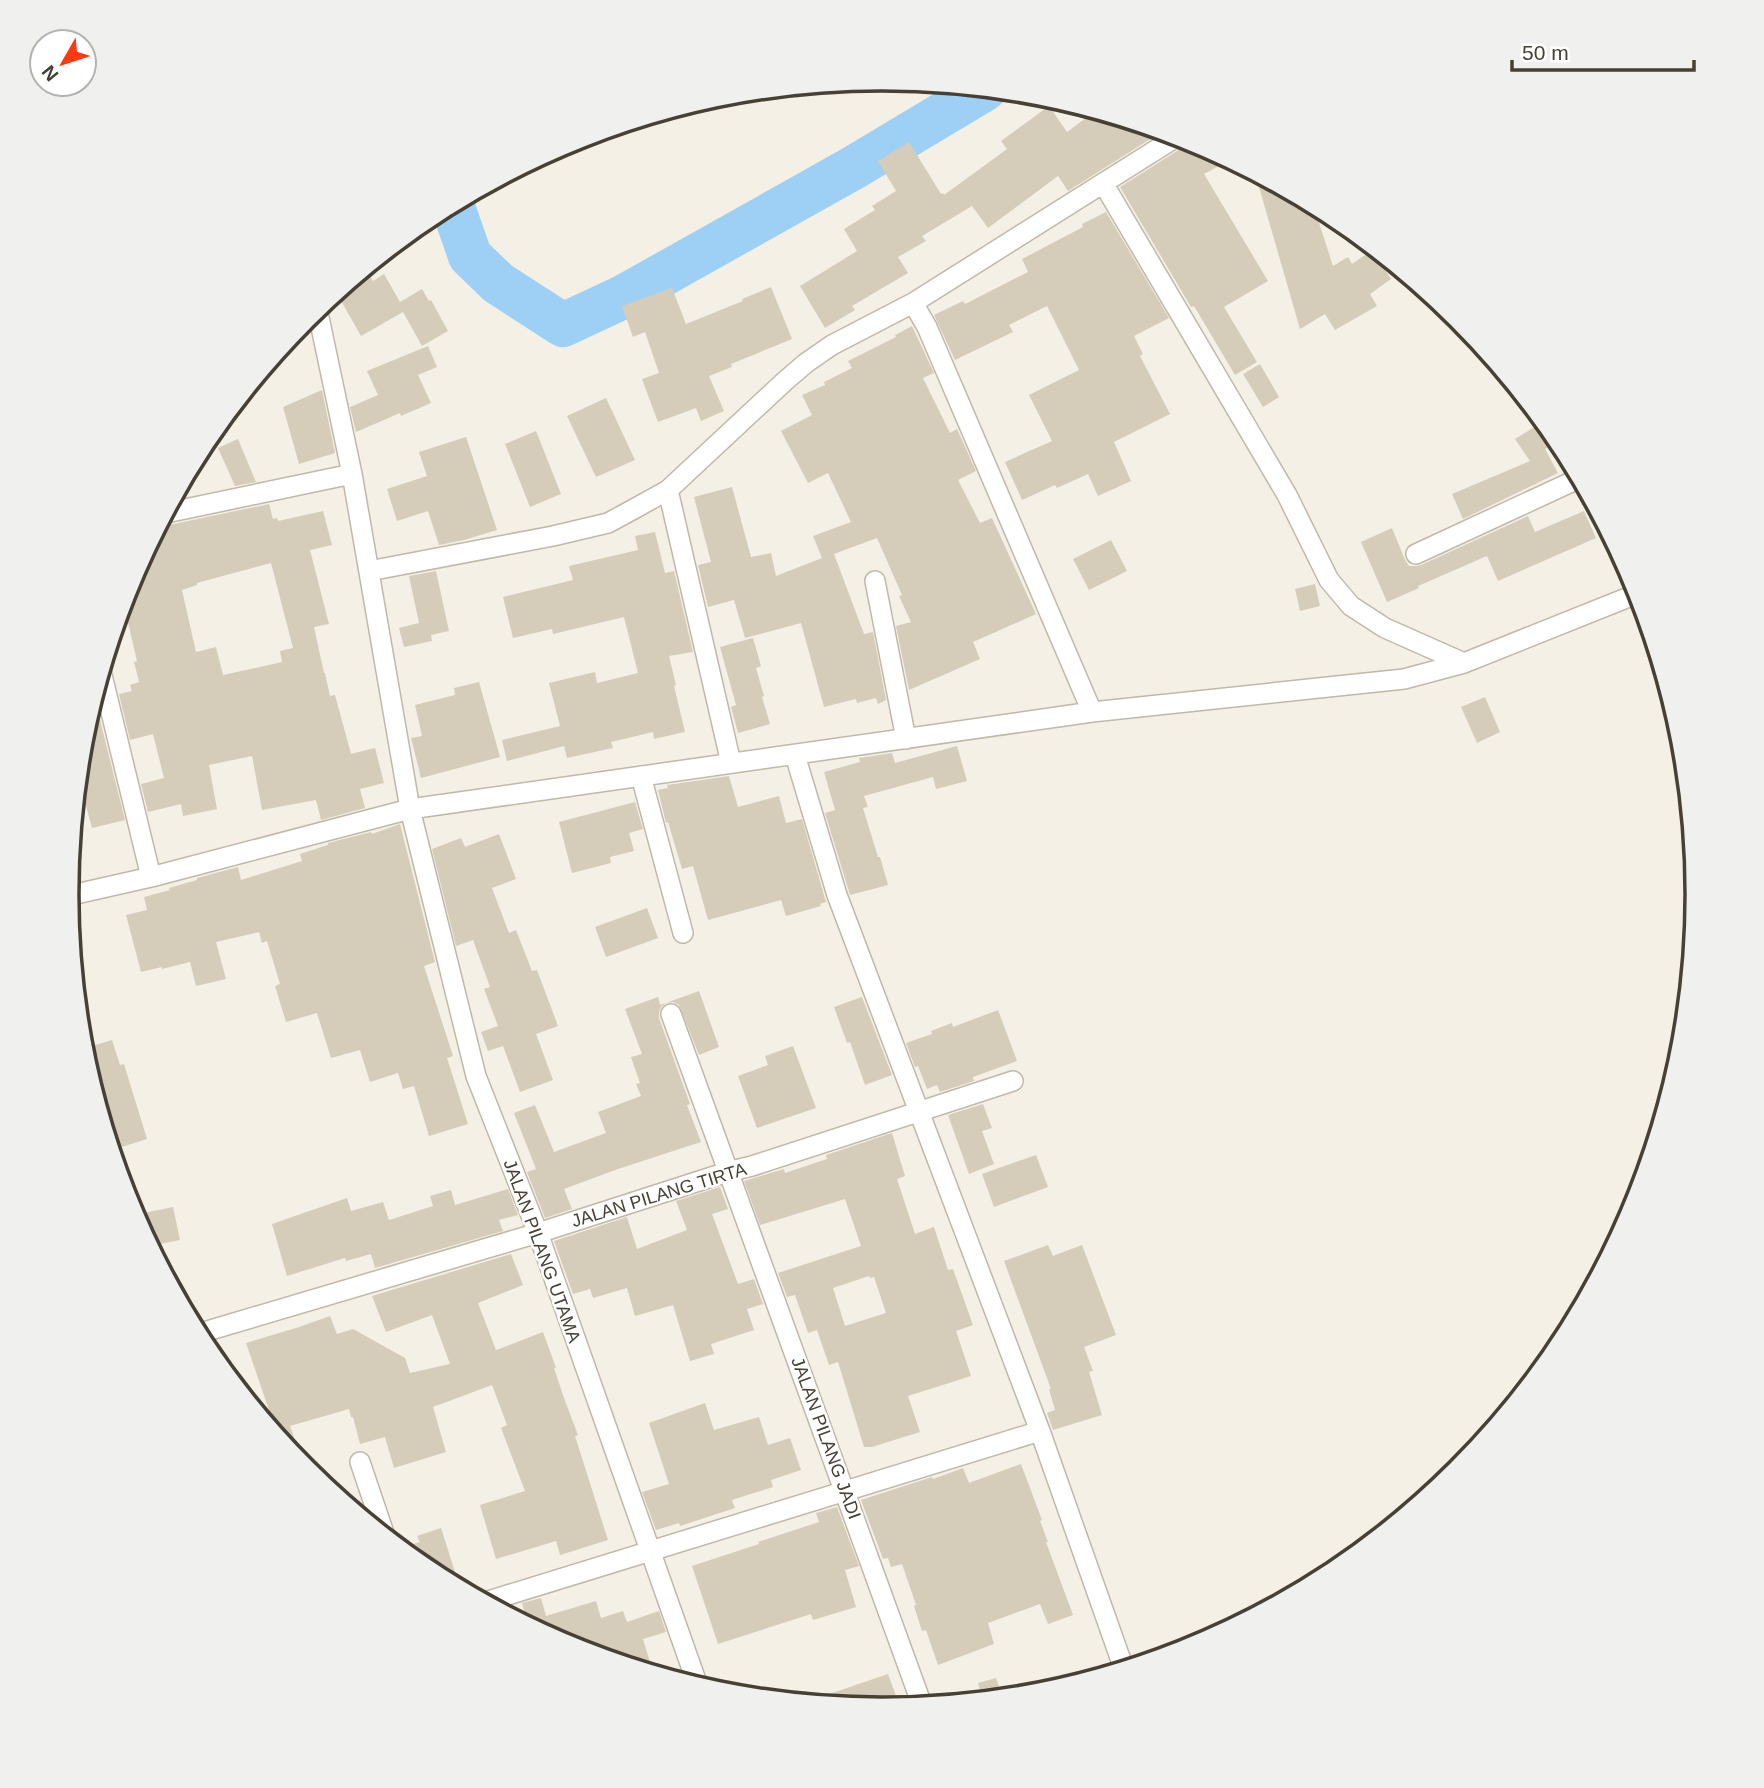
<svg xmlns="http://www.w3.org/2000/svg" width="1764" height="1788" viewBox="0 0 1764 1788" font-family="Arial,sans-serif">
<rect width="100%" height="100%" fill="#f4f0e6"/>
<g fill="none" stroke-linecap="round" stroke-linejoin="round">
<!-- river -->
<path stroke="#9ed0f5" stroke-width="44" d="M452 204 470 256 498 283 563 325 623 297 853 168 985 89"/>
</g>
<!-- building -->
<path fill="#d6ccba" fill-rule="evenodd" d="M1049 106 1067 132 1094 112 1163 131 1068 191 1058 176 988 228 972 206 922 236 926 241 898 257 908 273 852 306 855 310 825 328 800 286 857 251 844 229 875 210 872 206 896 191 878 161 909 142 941 194 943 193 944 195 1007 149 1001 141Z
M1189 139 1230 160 1204 174 1268 281 1224 307 1257 362 1235 375 1194 306 1191 307 1120 187 1185 146Z
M1255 173 1313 204 1333 266 1348 257 1352 264 1375 248 1390 261 1383 266 1391 279 1370 294 1377 306 1335 330 1325 314 1300 329Z
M1106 212 1169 318 1134 336 1143 354 1140 356 1170 414 1114 442 1131 481 1098 496 1088 474 1057 488 1055 485 1022 500 1005 462 1052 441 1029 395 1079 370 1047 306 1009 325 1013 332 955 360 934 315 963 301 965 304 1028 272 1022 259 1083 227 1082 224Z
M365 268 373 281 384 274 400 302 422 289 429 301 431 300 448 331 422 346 403 312 361 336 340 299 342 298 338 291Z
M771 287 792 339 731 364 732 367 709 376 724 411 701 421 696 408 658 422 642 379 659 373 645 332 633 337 622 306 672 288 686 324 743 301 742 299Z
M912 326 934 373 923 378 950 433 957 429 976 471 958 480 980 523 992 518 1036 614 973 642 980 659 909 690 896 626 911 622 899 596 902 595 877 538 834 554 864 634 873 632 886 700 878 704 876 698 857 703 856 699 824 707 801 623 745 638 734 600 708 607 698 565 711 562 694 497 732 487 751 557 771 553 776 576 822 558 813 536 851 522 828 473 808 483 781 431 812 415 802 395 825 385 824 382 852 368 848 361 896 337 895 335Z
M428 346 437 367 418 375 431 403 401 416 400 413 356 432 350 407 378 395 367 371Z
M1260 364 1279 397 1263 407 1243 374Z
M322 390 335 453 299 464 283 407Z
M606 398 635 460 596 477 567 416Z
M1544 421 1559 440 1545 449 1558 473 1463 519 1452 494 1530 461 1515 439Z
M536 431 561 494 530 507 505 444Z
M466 437 497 530 464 540 439 545 428 511 397 521 387 489 427 476 419 452Z
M238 439 256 482 235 486 218 448Z
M269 504 273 519 277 518 278 521 323 511 332 545 310 550 329 624 314 627 324 673H325L330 696 335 695 351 754 375 748 384 783 360 789 365 808 321 820 316 800 262 810 252 756 209 765 217 809 183 816 181 804 148 812 141 784 164 778 153 734 130 740 119 694 132 691 130 685 139 682 134 662 137 661 123 601 129 582 160 523 169 525ZM271 563 293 648 280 651 282 662 223 675 216 647 196 652 182 590 197 585V583Z
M1584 511 1596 538 1498 581 1487 556 1418 586 1419 588 1387 602 1361 542 1392 528 1405 560 1409 566H1416L1421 565 1528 516 1535 532Z
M655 532 665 573 674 571 693 652 669 656 676 685 674 686 685 732 654 739 653 732 611 742 613 748 567 758 564 746 507 761 502 740 560 726 549 683 595 672 597 683 638 673 624 617 553 634 552 629 513 638 503 597 573 580 569 566 638 550 635 536Z
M1111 540 1127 571 1089 590 1073 559Z
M436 571 449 631 431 635 432 641 404 647 399 628 419 623 409 576Z
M1315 584 1320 606 1300 611 1295 589Z
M753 638 761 666 756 668 764 696 762 697 770 724 738 733 731 707 736 705 720 647Z
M479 682 500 757 421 778 411 738 422 736 415 705 455 695 454 688Z
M1485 697 1500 732 1477 743 1461 707Z
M95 700 125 820 92 828 78 776 82 735 92 701Z
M957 746 967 781 936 789 933 777 864 796 868 807 863 808 878 857H880L888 885 850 895 825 813 835 810 824 772 860 762 859 758 892 753 895 763Z
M729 776 738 807 779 796 786 823 802 819 826 902 820 904 821 906 786 916 781 900 708 920 693 866 682 869 668 822 666 823 658 790 668 788 667 785Z
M635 802 643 829 629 833 634 851 610 857 611 863 572 873 559 822Z
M400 824 435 962 424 966 453 1056 447 1058 468 1124 429 1136 414 1086 403 1089 398 1073 370 1082 360 1050 331 1058 317 1013 286 1022 275 986 280 984 267 941 262 943 259 932 216 942 226 979 196 986 190 962 162 969V967L141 972 126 915 147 910 144 897 170 890 169 888 197 880V878L238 867 241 880 302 861 300 854 328 845V843L371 832 372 834Z
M499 834 516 879 492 888 509 933 516 930 532 971 537 970 558 1026 536 1034 553 1080 520 1092 503 1046 488 1051 481 1032 498 1026 484 989 490 987 473 940 456 946 432 849 461 838 465 847Z
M647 908 658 938 606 957 595 927Z
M699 991 719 1047 699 1055 679 1005 673 1002 666 1003 661 1007 659 1012V1018L690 1104 687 1105 701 1142 618 1169 564 1189 572 1209 545 1218 527 1172 536 1169 514 1113 535 1105 554 1152 606 1133 598 1112 641 1096 636 1084 640 1083 631 1057 642 1054 625 1009 658 997 660 1005Z
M862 997 892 1075 865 1085 850 1042 847 1043 834 1007Z
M998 1010 1017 1061 973 1077 974 1081 940 1092 937 1085 927 1089 918 1066 915 1067 906 1043 932 1034 931 1031 952 1023 953 1027Z
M112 1040 120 1065 124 1064 147 1139 112 1150 82 1049Z
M793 1046 816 1108 757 1128 738 1076 768 1065 765 1056Z
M983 1104 992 1128 982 1131 994 1164 969 1174 948 1115Z
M892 1133 905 1176 897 1179 915 1234 934 1227 948 1270 953 1269 973 1325 956 1331 971 1376 908 1396 920 1432 872 1447H864L838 1362 829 1365 817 1330 808 1333 795 1295 787 1297 778 1273 861 1246 845 1199 760 1225 744 1181 784 1169 785 1173 827 1159 826 1155ZM869 1276 870 1278 874 1277 886 1313 845 1326 833 1288Z
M1036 1155 1048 1187 994 1207 982 1174Z
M720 1187 728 1209 712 1214 738 1284 754 1279 763 1304 747 1309 754 1330 711 1344 714 1354 690 1361 673 1305 635 1316 627 1288 593 1298 590 1289 573 1294 554 1241 627 1217 637 1249 687 1230 676 1201Z
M508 1189 518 1215 499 1220 503 1231 375 1268 371 1254 346 1261 345 1258 287 1276 272 1224 347 1198 351 1211 383 1202 389 1220 433 1206 430 1196 451 1190 455 1205Z
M173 1207 180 1240 150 1246 134 1215Z
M1048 1245 1053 1256 1082 1245 1116 1335 1084 1347 1093 1371 1089 1372 1102 1415 1053 1430 1047 1413 1055 1410 1049 1389H1051L1004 1261Z
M511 1254 523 1285 478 1303 496 1350 543 1332 556 1368H554L564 1398 578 1435 575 1436 608 1540 560 1555 556 1541 496 1559 480 1505 525 1491 501 1428 507 1425 492 1385 433 1407 446 1452 394 1468 385 1437 360 1444 353 1417H351L349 1409 290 1426 304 1466 302 1467 260 1416 270 1413 246 1343 296 1328 330 1316 337 1334 353 1329 405 1358 410 1373 450 1364 432 1315 386 1332 372 1296Z
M705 1403 714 1430 759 1417 768 1445 790 1438 801 1470 771 1480 773 1487 732 1500 735 1508 680 1526 679 1523 656 1530 642 1492 669 1484 649 1423Z
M1021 1464 1042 1520 1040 1521 1048 1542H1046L1073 1615 1048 1624 1040 1604 988 1623 994 1644 938 1665 926 1630 922 1631 914 1606 916 1605 902 1564 891 1567 888 1558 883 1559 861 1500 932 1477 933 1479 963 1468 969 1483Z
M837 1507 859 1566 845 1570 856 1607 813 1620 811 1614 718 1644 692 1566 759 1544 758 1542 819 1522 816 1513Z
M441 1528 455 1572 460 1589 429 1572 400 1548 420 1542 417 1536Z
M541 1598 546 1616 596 1601 601 1618 623 1611 627 1622 659 1611 666 1632 643 1639 653 1672 570 1647 524 1623 527 1622 522 1603Z
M888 1674 896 1696 863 1708 806 1702Z
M996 1678 1003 1698 983 1700 978 1683Z"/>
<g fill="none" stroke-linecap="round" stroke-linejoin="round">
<!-- minor casing -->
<g stroke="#c0b8a8" stroke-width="22">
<path id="minor" d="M1103 183 1287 495 1329 580 1351 606 1385 628 1464 663
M913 303 927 327 1092 712
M317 308 352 474 410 809 476 1076 538 1233 698 1686
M668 490 731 763
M166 513 352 474
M1416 554 1580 478
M369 571 553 536 608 523 632 510 668 490 785 381 806 363 832 345 913 303 1178 136
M875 581 906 739
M101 671 151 877
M795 755 837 895 1040 1431 1124 1669
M641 776 683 933
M67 896 151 877 410 809 1092 712 1404 679 1464 663 1639 593
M671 1014C753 1245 840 1474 922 1705
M197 1334 538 1233 727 1172 752 1166 1013 1081
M360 1462 385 1536
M485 1602 1040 1431"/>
</g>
<!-- minor -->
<use href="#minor" stroke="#fff" stroke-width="19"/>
</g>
<g text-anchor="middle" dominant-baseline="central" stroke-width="5" stroke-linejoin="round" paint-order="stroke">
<!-- street labels -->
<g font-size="18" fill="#474035" stroke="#fff">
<text transform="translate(659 1195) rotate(-17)">JALAN PILANG TIRTA</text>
<text transform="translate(542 1251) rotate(70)">JALAN PILANG UTAMA</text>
<text transform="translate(826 1438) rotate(70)">JALAN PILANG JADI</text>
</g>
</g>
<!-- crop -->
<path d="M0 0H1764V1788H0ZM79 894a803 803 0 1 1 1606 0a803 803 0 1 1-1606 0Z" fill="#f0f0ef" fill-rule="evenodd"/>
<path fill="none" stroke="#474035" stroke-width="3.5" d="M79 894a803 803 0 1 1 1606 0a803 803 0 1 1-1606 0Z"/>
<!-- north arrow -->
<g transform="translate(63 63) rotate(231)"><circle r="33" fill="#ffffff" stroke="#b5b3ae" stroke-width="2"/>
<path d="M0-5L12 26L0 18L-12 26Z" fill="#ff3912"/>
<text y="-10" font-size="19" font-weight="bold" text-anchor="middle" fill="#474035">N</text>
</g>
<!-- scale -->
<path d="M1512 60v10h182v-10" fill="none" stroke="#474035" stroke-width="3.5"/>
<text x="1522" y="60" font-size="21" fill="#474035" stroke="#ffffff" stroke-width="5" paint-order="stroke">50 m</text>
</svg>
